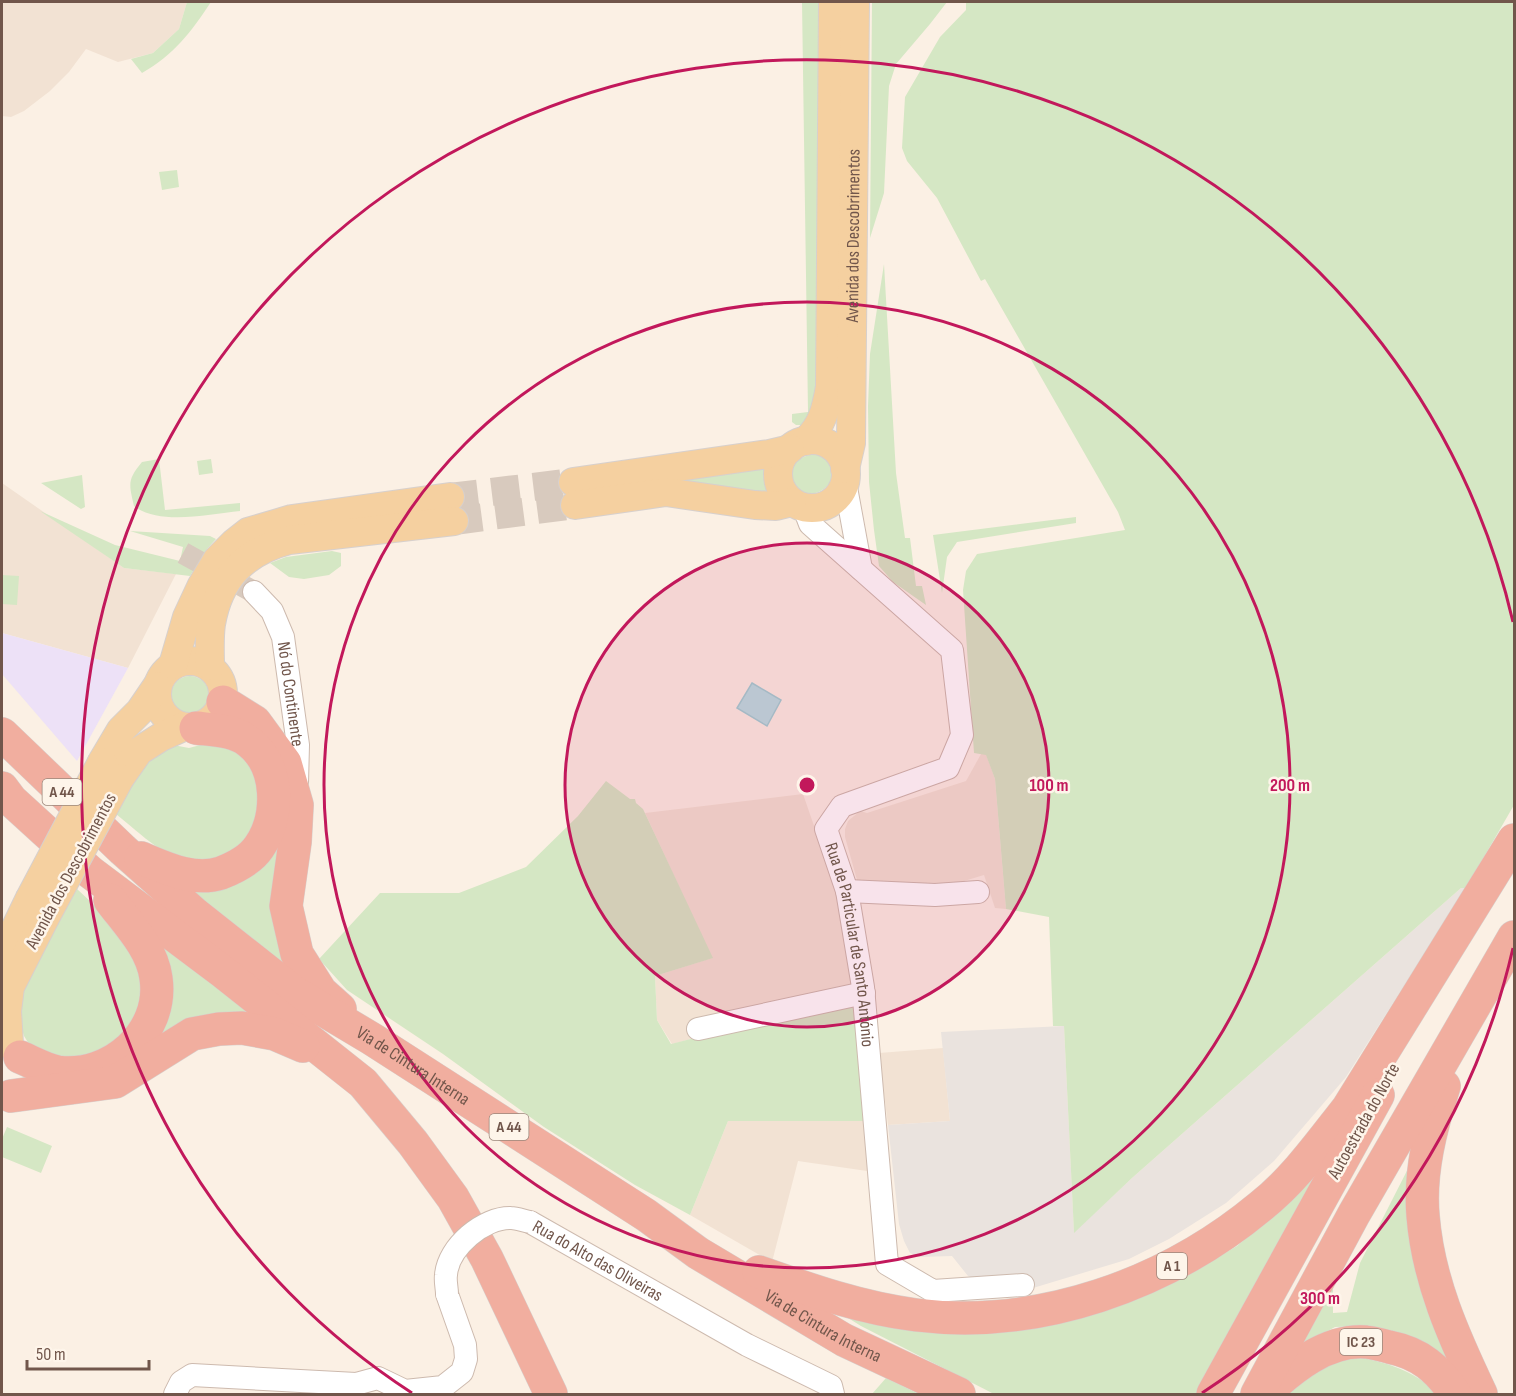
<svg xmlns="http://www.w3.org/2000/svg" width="1516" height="1396" viewBox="0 0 1516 1396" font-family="'Sofia Sans Condensed',sans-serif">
<rect width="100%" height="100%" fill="#fbf0e4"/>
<!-- residential -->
<path fill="#f2e2d3" d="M2 2H187L179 29 153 53 118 62 86 49 69 72 50 91 24 111 11 117 2 116Z
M2 483 124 568 176 574 128 668 2 633Z
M981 754H986L995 779 1006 909 995 908 984 875 941 888 857 880 845 837V829L848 821 860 811 867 813 966 781Z
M803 794 846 918 855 997 672 1044 657 1020 655 976 712 958 645 813Z
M943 1048 950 1121 888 1125 879 1053Z
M728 1121H867V1171L798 1161 772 1262 690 1215Z"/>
<!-- industrial -->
<path fill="#eae3de" d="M1461 888H1466L1346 1077 1274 1161 1226 1203 1169 1239 1129 1259 1033 1288 1027 1274 1025 1278 982 1282 968 1276 952 1256 919 1257 910 1253 904 1241 899 1224 888 1125 950 1121 941 1032 1064 1026 1074 1232 1132 1178Z"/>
<!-- education -->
<path fill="#ede1f7" d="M2 633 128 668 77 761 2 674Z"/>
<!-- green -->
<path fill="#d5e7c4" d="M187 2H211C191 32 174 55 142 73L131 59 153 53 179 29Z
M802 2H822L819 385 806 425H796L792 422V414L808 412Z
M872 2H947L930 24 896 64 889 86 884 193 870 238Z
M966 2H1514V805L1466 888H1461L1132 1178 1074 1233 1064 1026H1053L1049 917 1006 909 995 779 986 755 974 753 963 590 966 571 977 554 1125 530 1118 512 985 279 981 281 937 198 907 161 902 148 905 97 940 37 966 10Z
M177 170 179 187 162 190 159 172Z
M884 264 896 473 905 538H910L916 586H922L926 605 893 582 879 566 874 530 869 482 868 406 870 354Z
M813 454C858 456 822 517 789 484 785 466 797 458 813 454Z
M159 459 165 510 240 503V511C209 514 160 526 134 506 129 484 127 480 142 462Z
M211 459 213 473 199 475 197 461Z
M770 467 769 488 775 501 659 481Z
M82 475 85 507 81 509 41 483Z
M40 511 115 545 180 561 183 547 130 531 210 536 216 539 207 549 190 576 124 568Z
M1076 517V523L957 542 947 557 942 593 933 535Z
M332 551 341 553V566L329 575 304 579 289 577 270 563 286 557Z
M2 575 19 576 17 605 2 604Z
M171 695a19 19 0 1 1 38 0a19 19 0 1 1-38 0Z
M208 743 234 748 259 775C258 789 260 812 256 825 253 836 240 846 232 852 187 883 150 841 116 814L136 772 150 756 173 745 189 748Z
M606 781 630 799H635L636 803 643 809 713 958 655 976 657 1020 671 1044 855 997 867 1121H728L690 1215 635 1185 544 1127 443 1054 347 990 319 959 380 893H459L526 867 578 816Z
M284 812 290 970 183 885Z
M77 889 118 927 135 949 144 1004 111 1049 71 1062 34 1052 24 1036 19 1019 23 988Z
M160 945 270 1025 137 1058Z
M1355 1113 1196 1394H994L861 1326 832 1308 902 1327 1206 1264 1237 1246 1278 1210Z
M7 1127 52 1146 41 1173 2 1157V1139Z
M1415 1155 1471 1394 1362 1326 1335 1327 1299 1347 1333 1287V1313L1347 1312 1360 1263Z
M1352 1356C1386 1362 1414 1370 1438 1394H1288L1311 1373Z
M886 1378 919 1394H872Z"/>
<!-- water -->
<path fill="#bae0e3" stroke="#a1d0d4" stroke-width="1.5" d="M752 683 781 700 767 726 737 708Z"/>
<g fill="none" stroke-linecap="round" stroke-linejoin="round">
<!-- minor-tunnel -->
<path stroke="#d8cabe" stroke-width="22" stroke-dasharray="22 11" stroke-linecap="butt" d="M183 553 254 592"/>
<!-- major-tunnel -->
<path stroke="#d8cabe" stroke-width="28" stroke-dasharray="28 14" stroke-linecap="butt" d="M450 497 573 482
M454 521 575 505"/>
<!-- minor casing -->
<g stroke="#cdbaae" stroke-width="24">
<g id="minor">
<path d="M845 482 861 569"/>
<path id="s1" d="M804 508 810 524 952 650 962 735 948 768 842 806 826 829 847 891 863 987 887 1264 933 1291 1023 1285"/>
<path id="s2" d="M254 592 272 611 283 637 298 745 297 783"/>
<path d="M847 891 935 895 978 892"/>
<path d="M698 1029 864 993"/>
<path id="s3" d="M530 1222 747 1345 831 1386 833 1394"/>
<path d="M175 1394 181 1382 192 1375 356 1384 378 1378 405 1391 443 1387 462 1372 466 1359 465 1345 447 1294"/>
</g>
</g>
<!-- major casing -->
<g stroke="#d7d0cd" stroke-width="30">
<g id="major">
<circle cx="812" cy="474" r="34"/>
<path d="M806 441C823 424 826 409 830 387L833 2"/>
<path id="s4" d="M845 469 851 443 855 2"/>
<path d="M573 482 769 454 790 449"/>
<path d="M575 505 666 492 755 505 776 506 792 502"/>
<circle cx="190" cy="694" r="33"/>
<path d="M173 665 187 617 201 587 217 560 234 543 248 532 292 519 450 497"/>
<path d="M210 666C210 653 209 638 211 624 219 578 244 552 289 540L454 521"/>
<path d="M102 762 121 730 140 711 157 686"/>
<path d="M120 778 139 751 161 737 183 727"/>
<path d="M2 956 29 900"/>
<path d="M9 1044 7 1011 10 987 45 918"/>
</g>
</g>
<!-- highway casing -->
<g stroke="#d7d0cd" stroke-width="34">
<g id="highway">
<path d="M223 702 255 722 285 763 297 805 295 842 286 906 297 954 321 992 340 1009"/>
<path id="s5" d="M2 734 123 850 195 914 295 993 372 1039 646 1215 698 1253 844 1340 959 1394"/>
<path d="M2 788 11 800 90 872 223 972 363 1083 413 1143 453 1198 487 1259 551 1394"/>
<path d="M141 858C165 868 194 882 221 873 234 868 251 859 259 847 280 817 280 766 249 742 235 730 213 730 196 728"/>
<path d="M20 1057C32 1062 46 1070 58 1072 111 1079 164 1033 156 978 152 948 128 924 110 900"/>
<path d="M1444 1086C1431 1127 1419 1172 1423 1216 1428 1280 1454 1337 1481 1394"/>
<path d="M11 1096 115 1082 192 1034 219 1029 242 1028 275 1034 303 1046"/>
<path d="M759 1272C810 1290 861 1308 916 1315 1039 1330 1166 1285 1261 1206 1295 1179 1321 1142 1348 1108L1514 840"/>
<path d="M1265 1393C1292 1368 1327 1339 1366 1342 1374 1343 1382 1345 1389 1347 1420 1353 1438 1369 1455 1394"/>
<path d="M1213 1394 1378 1095"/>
<path d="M1257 1394 1354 1214 1514 937"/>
</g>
</g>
<!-- minor -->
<use href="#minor" stroke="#fff" stroke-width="22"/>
<!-- major -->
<use href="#major" stroke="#f5d0a0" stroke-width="28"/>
<!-- highway -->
<use href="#highway" stroke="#f1ae9f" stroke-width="33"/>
<!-- minor-bridge casing -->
<g stroke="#cdbaae" stroke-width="24" stroke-linecap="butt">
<path id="minor-bridge" d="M447 1294C447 1288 445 1281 446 1275 448 1247 484 1217 511 1218 517 1218 524 1221 530 1222"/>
</g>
<!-- major-bridge casing -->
<g stroke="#d7d0cd" stroke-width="30" stroke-linecap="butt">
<path id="major-bridge" d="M29 900 102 762
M45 918 120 778"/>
</g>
<!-- minor-bridge -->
<use href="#minor-bridge" stroke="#fff" stroke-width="22"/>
<!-- major-bridge -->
<use href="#major-bridge" stroke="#f5d0a0" stroke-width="28"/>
</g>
<!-- distance rings -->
<circle cx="807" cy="785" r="242" fill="#c2185b" fill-opacity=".12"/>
<g fill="none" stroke="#c2185b" stroke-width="3">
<circle cx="807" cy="785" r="242"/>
<circle cx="807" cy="785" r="483"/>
<path d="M1513 948A725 725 0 0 1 1202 1393M412 1393A725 725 0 1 1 1513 622"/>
</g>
<g text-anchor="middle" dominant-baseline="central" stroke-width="5" stroke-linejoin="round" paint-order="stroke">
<!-- shield labels -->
<g fill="#fef5ea" stroke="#9b867b" stroke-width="1.5">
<rect x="42.5" y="779" width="39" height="26" rx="4.5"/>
<rect x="489.5" y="1114" width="39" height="26" rx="4.5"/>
<rect x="1157" y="1253" width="30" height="26" rx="4.5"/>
<rect x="1340" y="1329" width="42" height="26" rx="4.5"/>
</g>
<g font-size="16" font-weight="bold" fill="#71564b">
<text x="62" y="792">A 44</text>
<text x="509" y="1127">A 44</text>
<text x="1172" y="1266">A 1</text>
<text x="1361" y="1342">IC 23</text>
</g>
<!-- street labels -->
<g font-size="18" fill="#71564b" stroke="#fef5ea">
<text stroke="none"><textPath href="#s4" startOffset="234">Avenida dos Descobrimentos</textPath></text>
<text stroke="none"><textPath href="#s2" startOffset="112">Nó do Continente</textPath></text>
<text transform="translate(71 871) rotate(-62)">Avenida dos Descobrimentos</text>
<text stroke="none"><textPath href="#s1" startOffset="588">Rua de Particular de Santo António</textPath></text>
<text stroke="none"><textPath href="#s5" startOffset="530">Via de Cintura Interna</textPath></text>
<text transform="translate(1364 1121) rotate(-61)">Autoestrada do Norte</text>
<text stroke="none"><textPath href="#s3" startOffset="78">Rua do Alto das Oliveiras</textPath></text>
<text stroke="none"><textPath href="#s5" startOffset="1016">Via de Cintura Interna</textPath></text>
</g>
</g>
<circle cx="807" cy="785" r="9" fill="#c2185b" stroke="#fef5ea" stroke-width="3"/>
<g font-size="18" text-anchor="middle" font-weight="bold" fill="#c2185b" stroke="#fef5ea" stroke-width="5" stroke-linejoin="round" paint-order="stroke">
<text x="1049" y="791">100 m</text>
<text x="1290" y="791">200 m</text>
<text x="1320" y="1304">300 m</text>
</g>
<!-- border -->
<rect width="1516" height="1396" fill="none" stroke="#71564b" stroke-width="6"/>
<!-- scale -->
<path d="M27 1360v9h122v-9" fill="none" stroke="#71564b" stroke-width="3"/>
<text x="36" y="1360" font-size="18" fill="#71564b" stroke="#fef5ea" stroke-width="4.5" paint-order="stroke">50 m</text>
</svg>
